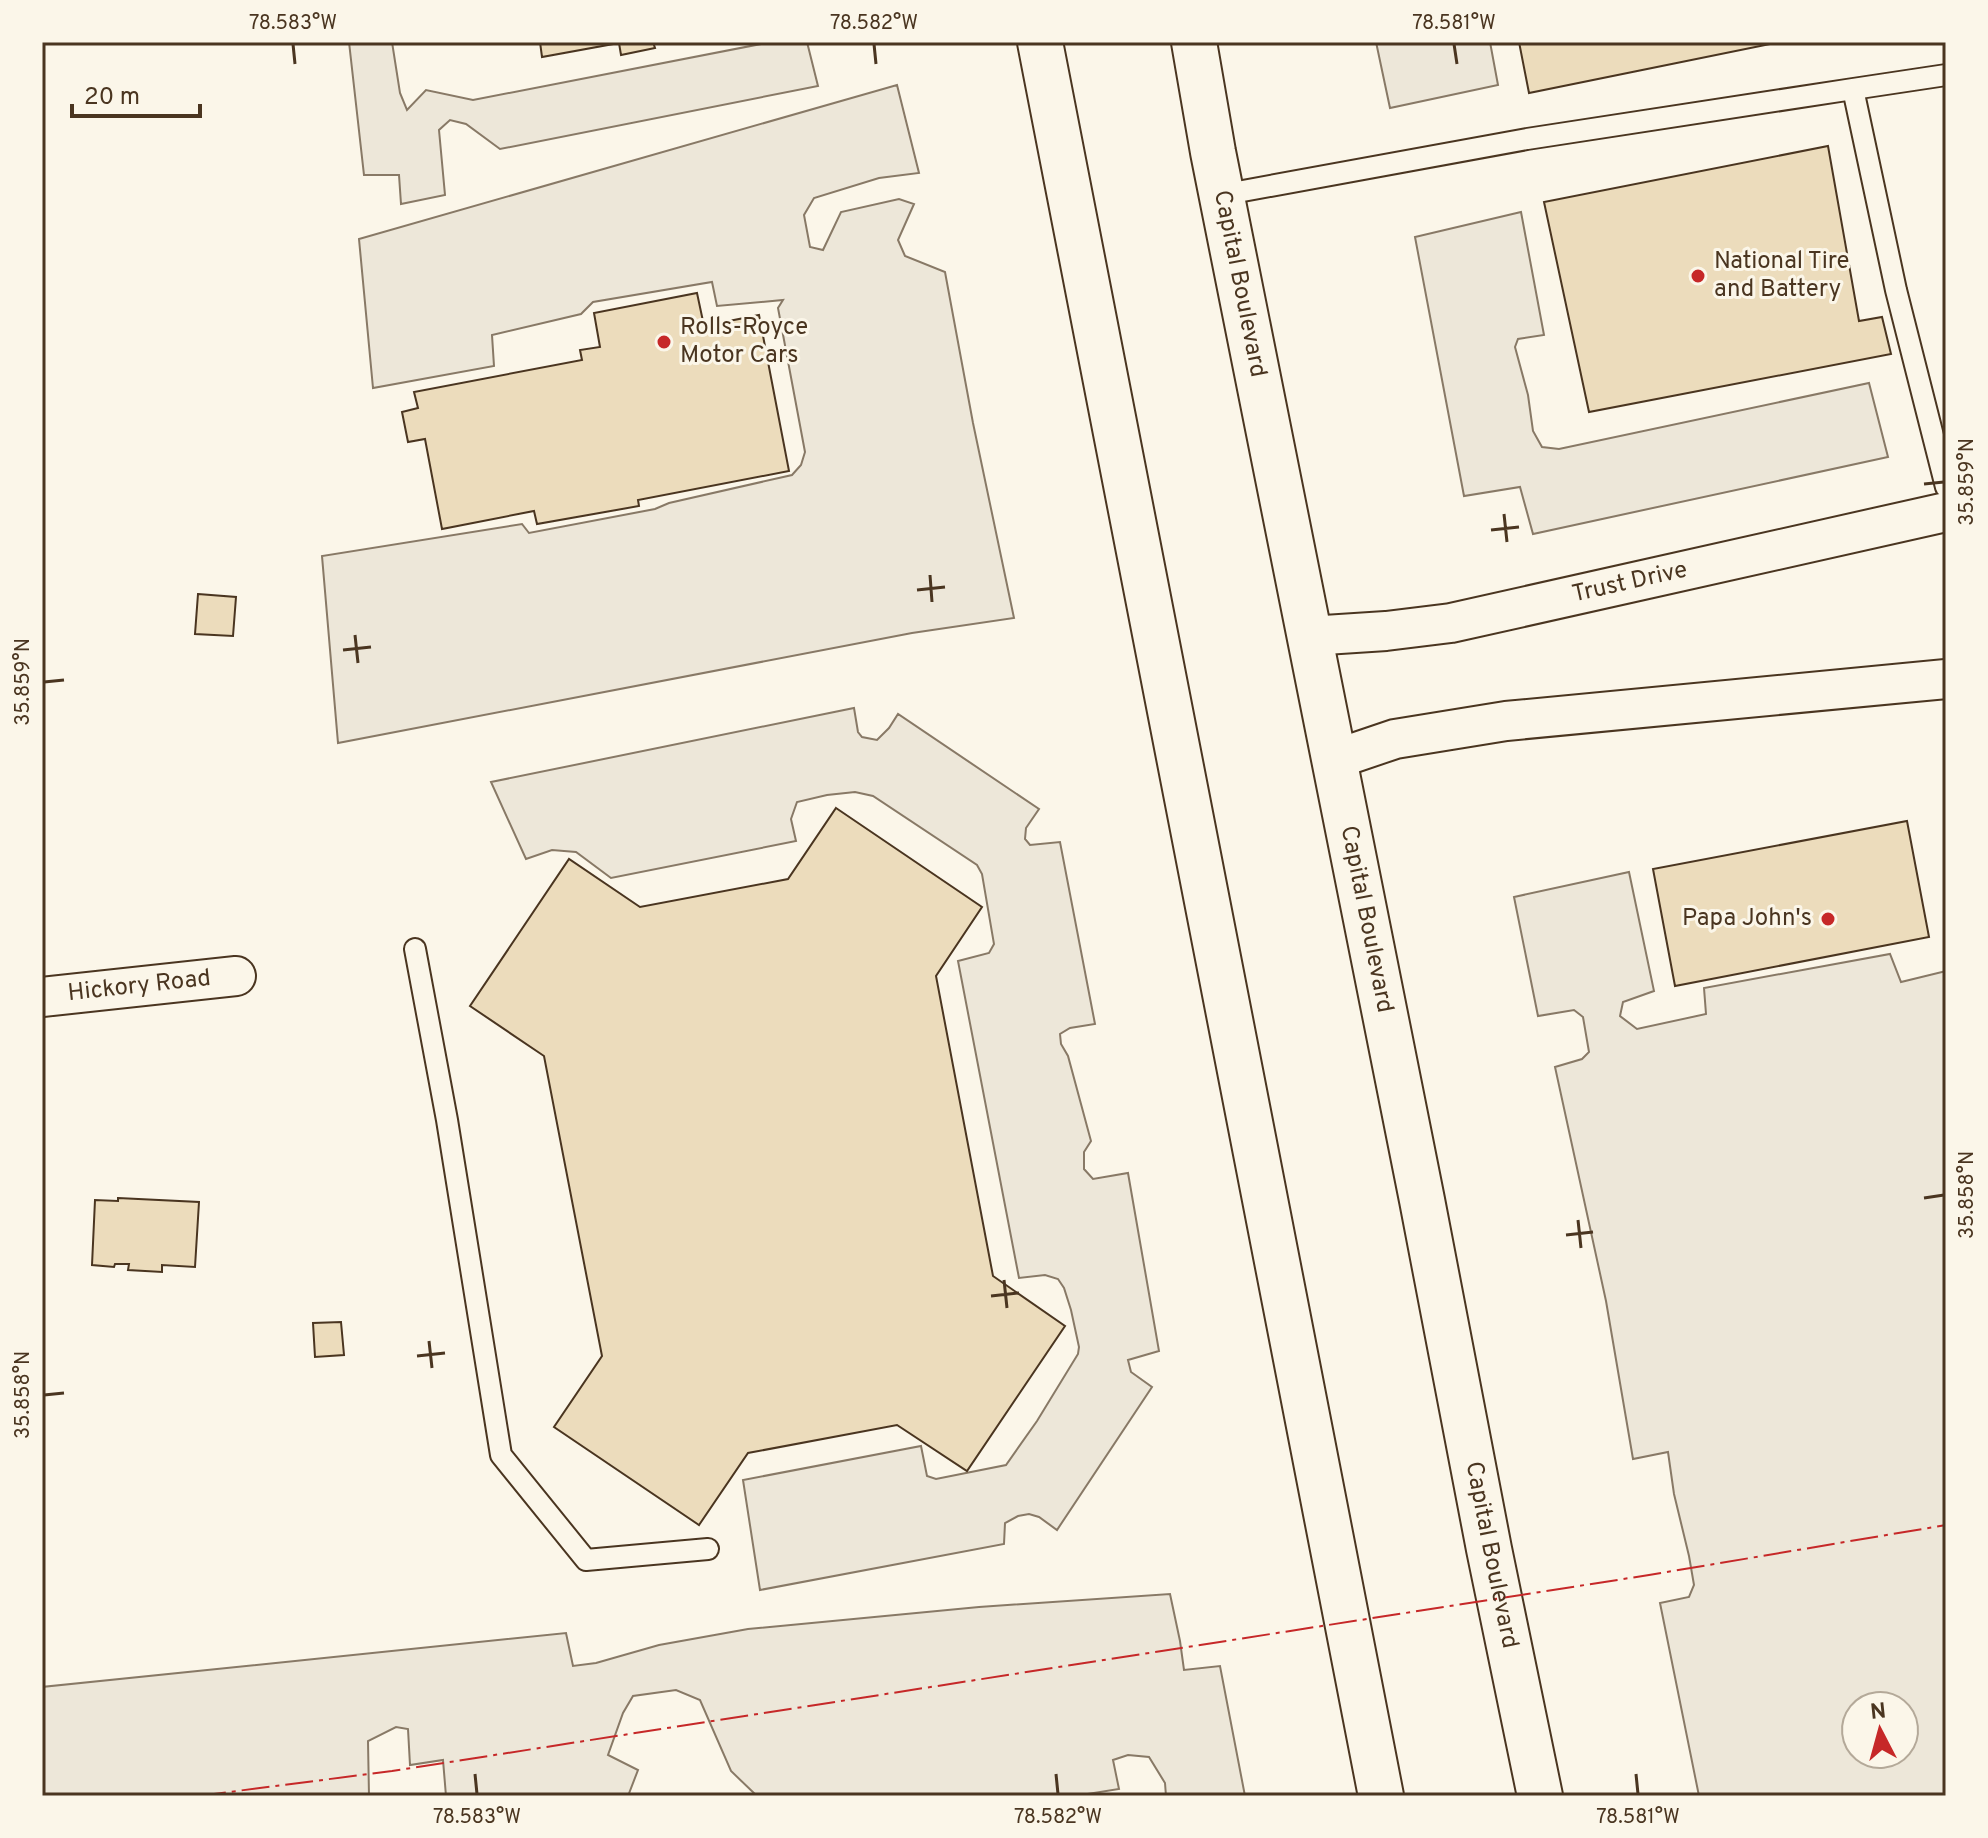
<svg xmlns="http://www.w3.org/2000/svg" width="1988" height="1838" viewBox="0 0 1988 1838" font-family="Overpass,sans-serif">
<rect width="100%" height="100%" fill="#fbf6e9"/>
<!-- parking -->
<path fill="#ede7d9" stroke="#887966" stroke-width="2" fill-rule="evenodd" d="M349 42H392L400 93 407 110 426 90 473 100 771 42H807L818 86 500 149 466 124 450 120 439 130 445 195 401 204 399 175H364Z
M1376 42H1490L1498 85 1390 108Z
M897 85 919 173 879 178 814 198 804 215 810 247 823 250 841 212 899 199 914 204 898 240 905 256 945 272 973 423 1014 618 912 633 338 743 322 556 522 524 529 533 655 509 669 503 792 475 801 465 805 452 778 308 783 300 717 306 712 282 593 302 581 314 492 335 494 366 373 388 359 239Z
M1521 212 1544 335 1518 339 1515 347 1528 395 1533 431 1542 447 1559 449 1869 383 1888 457 1533 534 1520 487 1464 496 1415 237Z
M854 708 858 732 862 737 877 740 889 728 898 714 1039 809 1026 828 1025 839 1030 845 1060 842 1095 1024 1070 1028 1060 1034 1061 1044 1068 1056 1091 1141 1084 1152V1169L1093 1179 1128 1173 1159 1351 1128 1360 1131 1372 1152 1387 1057 1530 1039 1517 1029 1514 1018 1516 1005 1523 1004 1544 760 1590 743 1480 921 1446 927 1476 936 1479 1006 1465 1037 1421 1078 1354 1079 1347 1071 1310 1064 1288 1058 1279 1045 1275 1019 1278 958 961 989 953 994 944 982 874 977 865 873 796 855 792 827 795 797 802 791 819 796 841 611 878 576 852 552 850 526 859 491 782Z
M1629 872 1654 991 1623 1002 1620 1016 1637 1029 1706 1014 1704 988 1890 954 1901 982 1946 971V1796H1699L1660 1603 1689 1597 1694 1585 1689 1556 1674 1494 1668 1452 1633 1459 1606 1301 1555 1067 1582 1059 1589 1052 1583 1017 1574 1010 1538 1016 1514 897ZM1856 1706H1904V1754H1856Z
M1170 1594 1180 1641 1184 1670 1220 1666 1245 1796H1166L1165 1783 1149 1757 1128 1755 1113 1760 1119 1789 1075 1796H757L731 1771 700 1700 676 1690 633 1696 623 1713 608 1755 638 1770 628 1796H446L443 1760 410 1765 408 1729 396 1727 368 1741 369 1796H42V1687L566 1633 573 1666 596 1663 659 1645 748 1629 979 1607Z"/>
<!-- building -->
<path fill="#ecdcbc" stroke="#4a3520" stroke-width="2" d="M540 42H653L655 48 621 55 619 43 542 57Z
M1519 42H1780L1529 93Z
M1828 146 1859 321 1882 317 1891 354 1589 412 1544 202Z
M697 293 704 326 759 315 789 471 638 500 639 506 537 524 534 511 442 529 425 439 408 442 402 412 418 408 414 392 582 360 580 350 600 347 594 313Z
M198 594 236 597 233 636 195 634Z
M836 808 982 907 936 976 993 1276 1065 1326 967 1471 897 1425 748 1453 699 1525 554 1427 602 1356 544 1056 470 1006 569 859 640 907 788 879Z
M1907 821 1929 937 1675 986 1653 869Z
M118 1198 199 1202 195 1267 162 1265V1272L128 1270 129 1264H115L114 1267 92 1265 95 1200 118 1201Z
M341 1322 344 1355 315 1357 313 1323Z"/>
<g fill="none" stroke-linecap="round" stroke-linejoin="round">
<!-- service casing -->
<g stroke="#4a3520" stroke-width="24">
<path id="service" d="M1853 89 1946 75
M1221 195 1527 139 1853 89 1896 290 1946 487
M415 949 447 1120 501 1455 586 1560 708 1549"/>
</g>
<!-- minor casing -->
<g stroke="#4a3520" stroke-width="42">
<g id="minor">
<path id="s1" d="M1309 636 1386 631 1451 623 1946 512"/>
<path d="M1333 760 1395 739 1506 721 1946 679"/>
<path id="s2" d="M42 997 236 976"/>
</g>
</g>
<!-- trunk casing -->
<g stroke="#4a3520" stroke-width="48">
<g id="trunk">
<path d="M1040 42 1381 1796"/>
<path id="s3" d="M1194 42 1213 152 1422 1200 1489 1549 1540 1796"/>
</g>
</g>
<!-- service -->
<use href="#service" stroke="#fbf6e9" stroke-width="20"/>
<!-- minor -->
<use href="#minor" stroke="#fbf6e9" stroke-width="38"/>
<!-- trunk -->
<use href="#trunk" stroke="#fbf6e9" stroke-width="44"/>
<!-- power -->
<path stroke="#c62828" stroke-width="2" stroke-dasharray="28 6 4 6" stroke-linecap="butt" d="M198 1796 392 1771 1649 1575 1946 1525"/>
</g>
<!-- ticks -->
<path fill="none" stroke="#4a3520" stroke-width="3" d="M293 44 295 64M874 44 876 64M1454 44 1457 64M1924 484 1944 482M1504 514 1507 542M1491 530 1519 527M930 575 932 602M917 590 945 587M355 635 358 663M343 650 371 647M44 682 64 680M1924 1198 1944 1195M1578 1220 1581 1248M1566 1235 1593 1232M1004 1280 1007 1308M991 1296 1019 1293M429 1341 432 1368M417 1356 445 1353M44 1395 64 1393M475 1774 477 1794M1056 1774 1058 1794M1636 1774 1638 1794"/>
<!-- markers -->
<g fill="#c62828" stroke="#fbf6e9" stroke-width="3">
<circle cx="1698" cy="276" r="8"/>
<circle cx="664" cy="342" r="8"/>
<circle cx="1828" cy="919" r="8"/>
</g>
<g text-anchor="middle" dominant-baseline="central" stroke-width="6" stroke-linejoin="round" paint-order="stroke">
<!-- poi labels -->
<g font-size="24" fill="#4a3520" stroke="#fbf6e9" text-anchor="start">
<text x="1714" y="262">National Tire<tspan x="1714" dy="28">and Battery</tspan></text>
<text x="680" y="328">Rolls-Royce<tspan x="680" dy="28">Motor Cars</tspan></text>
<text x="1812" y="919" text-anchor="end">Papa John's</text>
</g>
<!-- street labels -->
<g font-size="24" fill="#4a3520" stroke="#fbf6e9">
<text stroke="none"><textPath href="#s3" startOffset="246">Capital Boulevard</textPath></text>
<text stroke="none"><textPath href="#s1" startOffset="326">Trust Drive</textPath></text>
<text stroke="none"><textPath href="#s3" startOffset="894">Capital Boulevard</textPath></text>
<text stroke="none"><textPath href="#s2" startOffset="98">Hickory Road</textPath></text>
<text stroke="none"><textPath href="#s3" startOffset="1542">Capital Boulevard</textPath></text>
</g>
</g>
<!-- border -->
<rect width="1988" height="1838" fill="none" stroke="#fbf6e9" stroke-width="88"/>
<!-- north arrow -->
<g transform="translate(1880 1730) rotate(354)"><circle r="38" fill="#fbf6e9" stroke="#b4a999" stroke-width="2"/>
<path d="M0-6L14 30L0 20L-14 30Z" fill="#c62828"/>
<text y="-12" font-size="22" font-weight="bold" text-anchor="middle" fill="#4a3520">N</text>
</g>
<!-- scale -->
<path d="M72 104v12h128v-12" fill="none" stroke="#4a3520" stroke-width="4"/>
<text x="84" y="104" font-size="24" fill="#4a3520" stroke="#fbf6e9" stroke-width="6" paint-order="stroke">20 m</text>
<rect x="44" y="44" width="1900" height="1750" fill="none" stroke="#4a3520" stroke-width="3"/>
<g font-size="20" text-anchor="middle" fill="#4a3520">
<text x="293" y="29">78.583°W</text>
<text x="874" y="29">78.582°W</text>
<text x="1454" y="29">78.581°W</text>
<text transform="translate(1966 482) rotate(-90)" y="7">35.859°N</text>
<text transform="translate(22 682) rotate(-90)" y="7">35.859°N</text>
<text transform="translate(1966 1195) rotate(-90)" y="7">35.858°N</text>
<text transform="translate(22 1395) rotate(-90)" y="7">35.858°N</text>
<text x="477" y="1823">78.583°W</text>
<text x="1058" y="1823">78.582°W</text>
<text x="1638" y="1823">78.581°W</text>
</g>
</svg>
